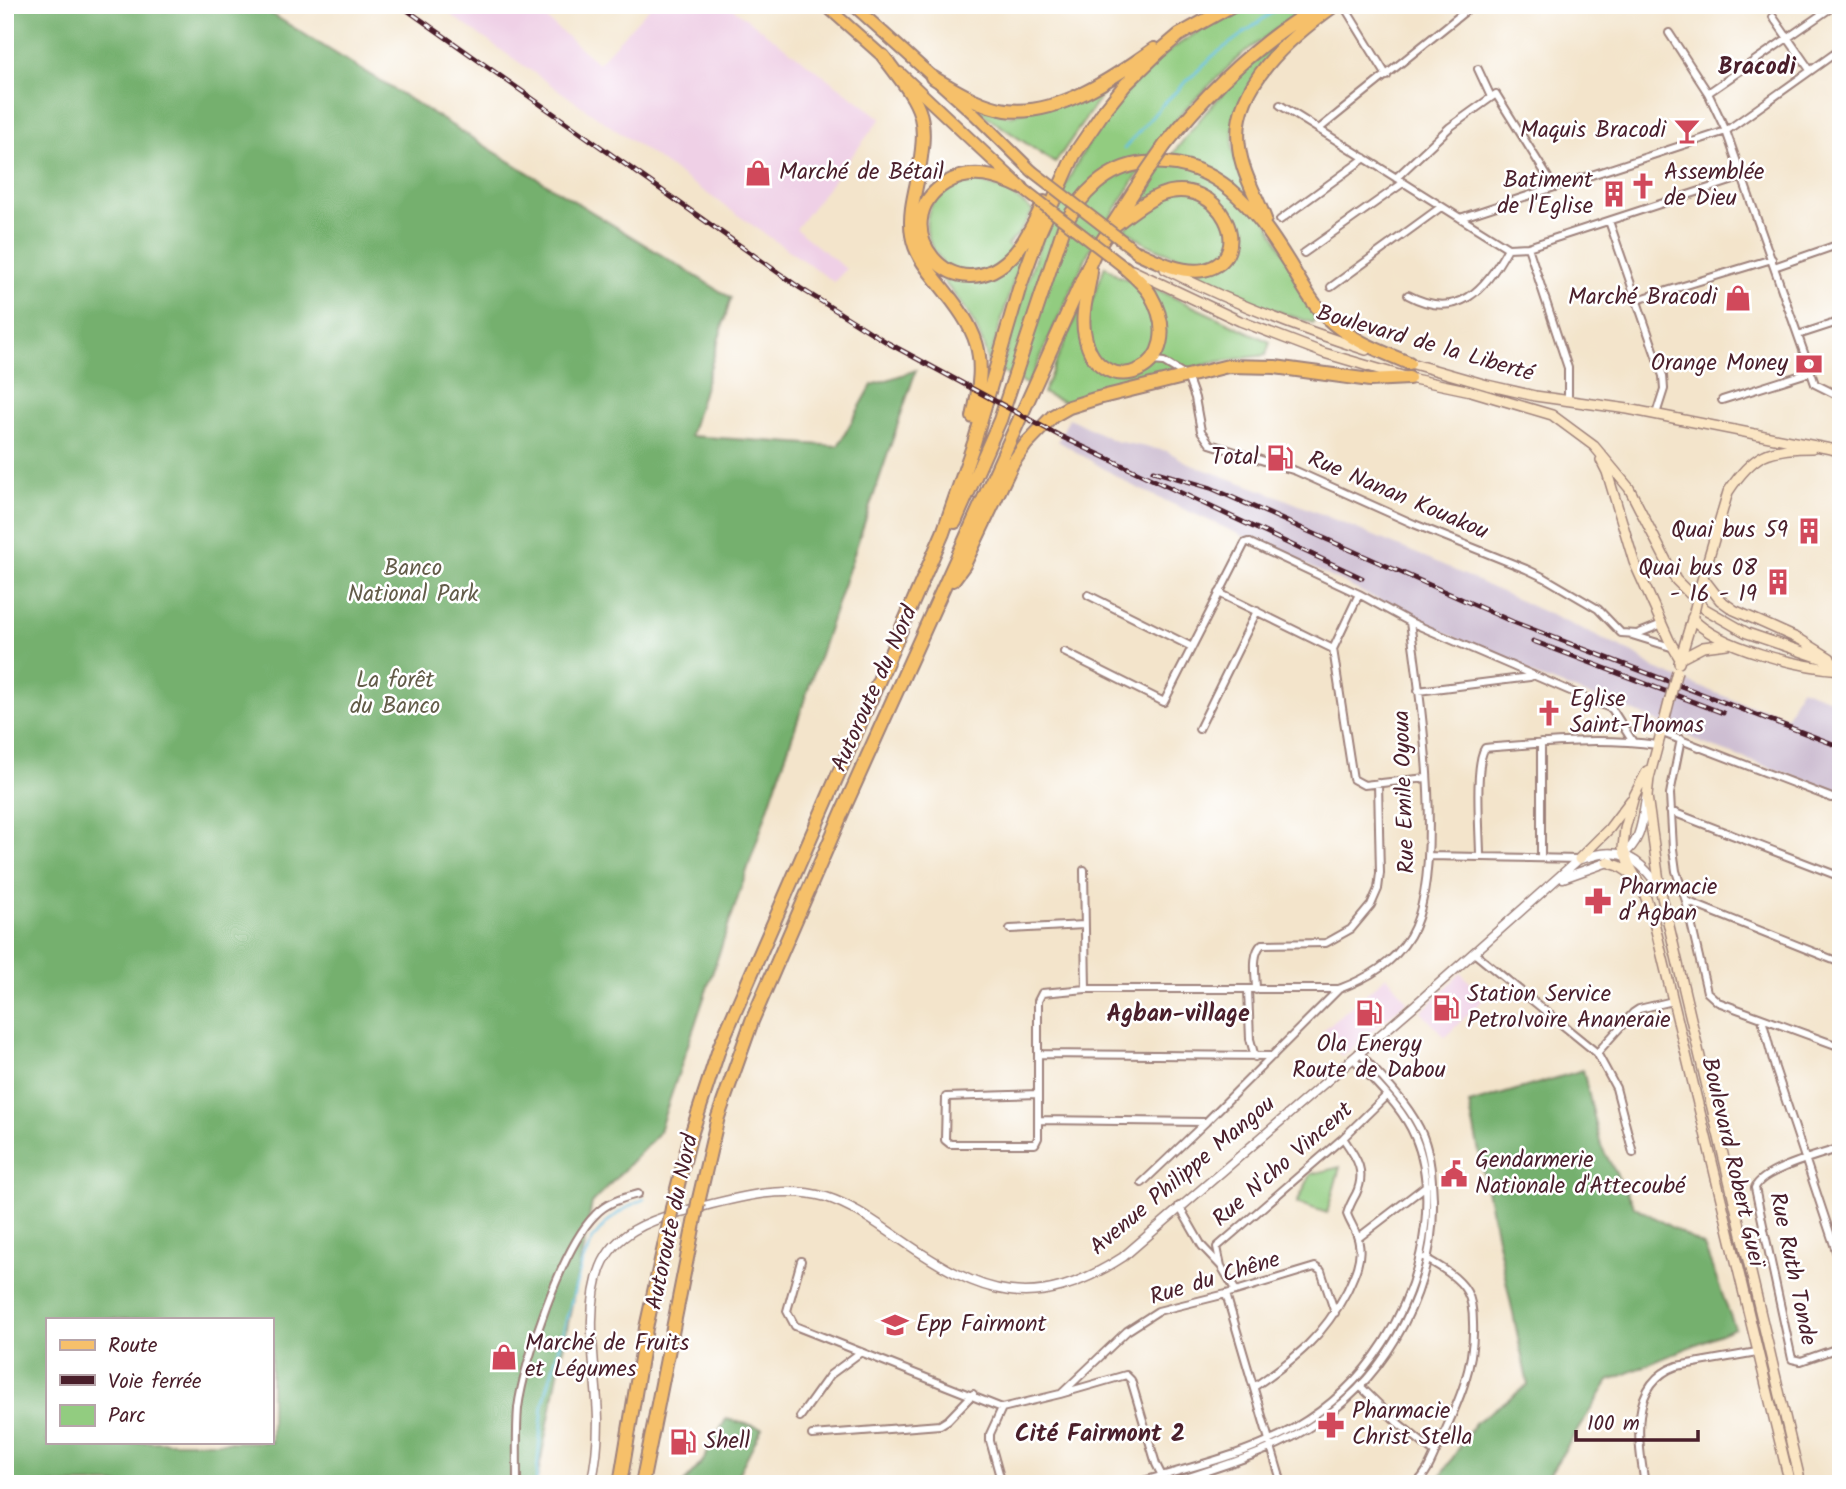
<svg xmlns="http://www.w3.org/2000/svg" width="1846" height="1489" viewBox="0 0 1846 1489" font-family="Kalam,sans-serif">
<rect width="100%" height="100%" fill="#fff"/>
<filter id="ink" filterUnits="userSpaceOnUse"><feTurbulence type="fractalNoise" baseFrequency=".0143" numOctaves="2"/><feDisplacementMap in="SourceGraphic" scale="14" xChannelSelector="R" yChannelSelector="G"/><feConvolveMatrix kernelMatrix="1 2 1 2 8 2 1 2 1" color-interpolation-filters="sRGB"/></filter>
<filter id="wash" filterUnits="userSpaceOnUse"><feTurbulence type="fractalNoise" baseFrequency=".00686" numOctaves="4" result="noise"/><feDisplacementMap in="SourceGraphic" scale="28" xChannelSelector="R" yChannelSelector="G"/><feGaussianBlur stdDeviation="1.57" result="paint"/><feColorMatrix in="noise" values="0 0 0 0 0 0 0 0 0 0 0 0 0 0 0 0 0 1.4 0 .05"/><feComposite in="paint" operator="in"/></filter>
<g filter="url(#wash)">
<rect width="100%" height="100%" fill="#f3e4cb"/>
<!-- built -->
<path fill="#efd0e6" d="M456 5H530L598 63 652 5H728L881 118 796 229 846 269 834 282 448 13Z
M1461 973 1485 998 1445 1037 1421 1012Z
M1387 976 1407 1001 1342 1057 1321 1032Z"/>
<!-- industrial -->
<path fill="#cdbed2" d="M1069 418 1115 441 1167 451 1192 465 1275 495 1432 560 1637 655 1655 669 1741 703 1769 710 1787 717 1800 688 1841 703V793L1704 744 1648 717 1533 675 1300 562 1133 486 1058 441Z"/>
<!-- green -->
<path fill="#92cc80" stroke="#6e7656" stroke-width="2" d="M1242 5H1310L1242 54 1184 110 1159 141 1088 253 1028 385 1001 372C1030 263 1065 148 1149 68 1176 42 1211 25 1242 5Z
M1296 29 1281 44 1233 130V149L1238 166 1316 313 1313 323 1260 306 1225 289 1192 272 1185 260 1146 244 1125 229 1134 219 1132 209C1182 141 1225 78 1296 29Z
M1110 83 1055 163 980 112 982 109 1010 116Z
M973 180 1007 191 1033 211 1019 233 1007 245 1021 256 988 365C982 327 962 303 938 275L942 261C919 235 921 204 952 185 957 181 967 181 973 180Z
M1105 266 1119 276 1162 292 1270 342 1266 355 1216 362 1066 403 1043 393 1079 308 1091 303Z
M1340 1167 1327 1213 1297 1203 1311 1174Z"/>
<!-- forest -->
<path fill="#75b06e" stroke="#60684c" stroke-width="2" fill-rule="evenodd" d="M5 5H257L731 298 690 436 838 446 872 385 916 370 658 1134 592 1203 536 1484H5ZM47 1319H271V1442H47Z
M1583 1070 1601 1146 1634 1206 1704 1246 1735 1328 1609 1381 1543 1484H1436L1475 1423 1528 1385 1469 1104Z
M726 1419 762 1428 733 1484H683L703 1461Z"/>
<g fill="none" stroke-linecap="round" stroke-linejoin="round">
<!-- stream -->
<path stroke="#66c1e4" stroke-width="2.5" d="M1124 149 1162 105 1214 55 1282 5
M536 1484 543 1404 582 1263 593 1239 606 1223 621 1211 644 1199"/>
</g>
</g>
<g filter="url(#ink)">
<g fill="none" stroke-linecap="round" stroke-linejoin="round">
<!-- minor casing -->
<g stroke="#9e827b" stroke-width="10">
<path id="minor" d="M1347 11 1387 76
M1773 17 1810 70
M1669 33 1708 93 1726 131 1815 384 1841 397
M1478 69 1491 97
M1708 93 1835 5
M1280 105 1508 248 1528 247 1743 177
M1319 129 1473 5
M1396 178 1450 127 1496 94 1554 187
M1460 218 1726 131 1841 49
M1280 220 1365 158
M1609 221 1663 376 1664 389 1656 414
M1528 247 1568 368V401
M1304 253 1403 183
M1774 267 1837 245
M1331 287 1441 207
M1408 295C1458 322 1486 289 1508 248
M1637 300 1772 259
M1798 335 1841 321
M1152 361 1164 362 1187 376 1195 398 1201 431 1210 444 1296 471 1414 524 1526 569 1545 578 1598 609 1621 633 1637 634 1662 624
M1722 400 1811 372
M1219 593 1333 649
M1359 594 1410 622
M1088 595 1192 647
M1632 635 1674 648
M1064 652 1164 702 1245 543 1248 542 1359 594 1333 649 1353 779 1364 785 1426 778
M1418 691 1530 677
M1199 729 1257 611
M1660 732 1832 798
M1681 739 1670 794 1673 849 1676 871 1686 901 1707 992 1718 1002 1841 1047
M1670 811 1841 877
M1429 856 1579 859
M1480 856C1480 834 1474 764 1485 748 1542 743 1600 737 1657 745
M1541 857V743
M1084 870 1086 989
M1686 901 1841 963
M1010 929 1084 925
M1474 953 1597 1053 1616 1088 1633 1153
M1248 990 1250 1039 1255 1057
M1256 990C1256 976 1251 954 1262 944L1326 943 1351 929 1371 905 1378 889 1380 873 1378 783
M1762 1019 1775 1068 1841 1266
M1597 1053 1633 1013 1639 1009 1673 1001
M1038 1054 1273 1056
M1038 1094V1001L1042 993 1086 989H1339C1368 978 1394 963 1410 936 1447 873 1420 695 1410 622L1612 709 1633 742
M1038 1094V1138L1035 1144H950L945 1140 946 1097Z
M1038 1120 1206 1122 1339 989
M1841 1148C1822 1154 1761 1170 1755 1188L1792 1359 1801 1361 1841 1347
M1142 1183 1206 1122
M1179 1206 1202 1246 1221 1266 1236 1291
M1358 1238 1427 1185
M801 1261 787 1311 795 1326 1002 1408 1060 1394 1126 1375 1131 1380 1156 1464 1166 1484
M1221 1266 1217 1247 1343 1138 1386 1096
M1226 1294 1282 1484
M1360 1386 1398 1423 1435 1453
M1254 1387C1296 1358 1323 1337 1347 1291 1354 1276 1362 1260 1359 1244 1358 1233 1351 1225 1347 1214 1349 1207 1352 1201 1356 1194 1367 1171 1356 1157 1343 1138
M1062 1393 1127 1331 1158 1311 1226 1294 1315 1267 1321 1271 1335 1313
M800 1417 830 1375 861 1352
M812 1435 940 1425 948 1420 973 1394
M517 1484C517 1459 516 1433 518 1408 524 1361 562 1248 595 1215 606 1203 622 1198 638 1194
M1002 1484 990 1441V1434L1002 1408
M1133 1484C1186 1468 1245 1456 1294 1428 1368 1386 1415 1310 1425 1226 1428 1196 1427 1165 1415 1137 1402 1106 1374 1082 1353 1058
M1168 1484C1220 1466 1273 1453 1319 1421 1391 1372 1435 1286 1433 1199 1432 1177 1431 1157 1423 1136 1410 1104 1381 1078 1359 1052
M1416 1484C1428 1473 1433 1457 1440 1442 1458 1403 1475 1367 1473 1323 1473 1313 1472 1301 1467 1292 1459 1277 1439 1266 1425 1258
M1645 1484C1638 1442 1628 1383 1677 1366L1757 1352"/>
</g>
<!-- tertiary casing -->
<g stroke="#9e827b" stroke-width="11">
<path id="tertiary" d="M1622 855C1642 842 1642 820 1646 799
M1563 878 1611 861
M591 1484C596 1463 598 1441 598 1420 597 1373 583 1313 601 1267 614 1234 648 1221 680 1212 727 1201 778 1183 826 1197 854 1206 876 1223 900 1239 981 1295 1034 1315 1123 1257L1415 1005 1579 859C1587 858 1594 855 1601 854 1629 849 1645 867 1660 888"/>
</g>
<!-- secondary casing -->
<g stroke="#9e827b" stroke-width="12">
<path id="secondary" d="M1165 269C1230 302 1297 328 1366 350
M1132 270 1240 321 1324 353 1409 378 1471 391 1552 415 1594 446 1629 488 1676 580 1705 609 1747 633 1841 665
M1403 361 1487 385 1535 396 1628 409 1841 451
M1601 460 1607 472 1634 562 1669 640 1680 659
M1703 578 1720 600 1734 610 1801 640 1830 658
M1700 587 1728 492C1753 454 1768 448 1812 448
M1692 618C1718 648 1801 667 1841 670
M1680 659 1703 647 1727 644
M1679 663 1693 616
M1664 722 1649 778 1647 796 1660 888 1801 1484
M1647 771 1634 796 1625 829 1623 848 1629 865 1643 890 1653 918 1790 1484
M1579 859 1609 829 1631 800
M1607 862 1619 866 1633 875"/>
</g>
<!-- primary casing -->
<g stroke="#9e827b" stroke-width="14">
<path id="primary" d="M825 5 889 62
M853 5 975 115 1032 171
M900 73 1018 184"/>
</g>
<!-- motorway casing -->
<g stroke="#9e827b" stroke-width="16">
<path id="motorway" d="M883 56C925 111 929 114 917 182 913 200 909 218 912 235 915 254 926 267 937 281 979 333 988 351 973 417
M932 77C955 90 979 106 1006 110 1057 117 1115 77 1154 49
M1165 145C1209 90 1260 39 1322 5
M1022 188C997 176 972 168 946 183 881 223 954 320 1015 253 1027 239 1036 219 1044 202
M1265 219C1256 195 1242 173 1239 147 1230 87 1291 36 1335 5
M1115 225C1129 214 1144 202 1160 195 1220 172 1259 258 1204 270 1182 274 1156 261 1137 252
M1091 272C1088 293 1080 315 1085 336 1099 406 1194 370 1150 294 1144 284 1133 275 1124 267
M955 522 1000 420 1064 227C1080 194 1107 167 1144 163 1216 156 1255 208 1289 263 1300 281 1310 301 1325 316 1350 340 1377 350 1409 363
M953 580 964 565 1012 464 1026 444 1053 416 1069 407 1098 398 1228 366 1275 367 1370 380 1409 378
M698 1203 718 1117 752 1021 845 806 1094 254 1145 174
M672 1208 690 1138 720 1046 943 533 974 443 1019 289 1040 231 1074 155 1104 111 1125 85 1159 52 1179 35 1233 5
M620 1484 646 1328 669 1224
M642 1484 694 1223"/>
</g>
<!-- minor -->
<use href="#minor" stroke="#fff" stroke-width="6"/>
<!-- tertiary -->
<use href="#tertiary" stroke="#fff" stroke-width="8"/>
<!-- secondary -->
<use href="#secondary" stroke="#fbe6c4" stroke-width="9"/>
<!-- primary -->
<use href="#primary" stroke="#f6c06b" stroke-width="10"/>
<!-- motorway -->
<use href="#motorway" stroke="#f6c06b" stroke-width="12"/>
<!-- rail casing -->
<g stroke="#4a1f2b" stroke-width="5">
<path id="rail" d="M400 5 800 288 888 343 1060 436 1362 578
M1153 471 1211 488 1513 622 1841 747
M1533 641 1723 713"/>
</g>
<!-- rail -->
<use href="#rail" stroke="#fff" stroke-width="2.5" stroke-dasharray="8" stroke-linecap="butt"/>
<!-- secondary-bridge casing -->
<g stroke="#9e827b" stroke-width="12" stroke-linecap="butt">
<path id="secondary-bridge" d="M1694 612 1700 587
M1664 722 1677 671"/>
</g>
<!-- primary-bridge casing -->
<g stroke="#9e827b" stroke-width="14" stroke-linecap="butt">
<path id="primary-bridge" d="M1032 171 1137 252
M1022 188 1124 267"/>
</g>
<!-- motorway-bridge casing -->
<g stroke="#9e827b" stroke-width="16" stroke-linecap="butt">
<path id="motorway-bridge" d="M1145 174 1165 145
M694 1223 698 1203
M669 1224 672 1208"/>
</g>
<!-- secondary-bridge -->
<use href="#secondary-bridge" stroke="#fbe6c4" stroke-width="9"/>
<!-- primary-bridge -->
<use href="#primary-bridge" stroke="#f6c06b" stroke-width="10"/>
<!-- motorway-bridge -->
<use href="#motorway-bridge" stroke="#f6c06b" stroke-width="12"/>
</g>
</g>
<!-- icons -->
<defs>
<g id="bar-bare" transform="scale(2.1)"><path d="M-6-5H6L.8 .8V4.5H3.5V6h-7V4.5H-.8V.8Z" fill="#d1495b" stroke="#fff" stroke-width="2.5" paint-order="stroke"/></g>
<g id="shop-bare" transform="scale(2.1)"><path d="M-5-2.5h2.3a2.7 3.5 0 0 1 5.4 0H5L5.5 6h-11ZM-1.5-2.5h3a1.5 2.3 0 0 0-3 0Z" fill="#d1495b" stroke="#fff" stroke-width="2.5" paint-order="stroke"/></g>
<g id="church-bare" transform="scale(2.1)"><path d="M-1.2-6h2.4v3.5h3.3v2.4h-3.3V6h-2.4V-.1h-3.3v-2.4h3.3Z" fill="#d1495b" stroke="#fff" stroke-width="2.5" paint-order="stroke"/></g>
<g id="building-bare" transform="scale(2.1)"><path d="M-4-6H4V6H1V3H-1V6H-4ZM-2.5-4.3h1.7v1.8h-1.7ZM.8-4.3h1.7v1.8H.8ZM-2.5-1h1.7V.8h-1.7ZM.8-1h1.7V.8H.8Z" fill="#d1495b" stroke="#fff" stroke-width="2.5" paint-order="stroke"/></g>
<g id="bank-bare" transform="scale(2.1)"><path d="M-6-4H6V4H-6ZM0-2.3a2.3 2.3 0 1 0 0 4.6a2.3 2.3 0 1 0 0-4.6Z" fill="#d1495b" stroke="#fff" stroke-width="2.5" paint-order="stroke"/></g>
<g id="fuel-bare" transform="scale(2.1)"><path d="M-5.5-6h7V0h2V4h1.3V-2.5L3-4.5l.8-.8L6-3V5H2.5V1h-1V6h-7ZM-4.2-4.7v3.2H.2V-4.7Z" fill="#d1495b" stroke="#fff" stroke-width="2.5" paint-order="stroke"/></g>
<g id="pharmacy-bare" transform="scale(2.1)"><path d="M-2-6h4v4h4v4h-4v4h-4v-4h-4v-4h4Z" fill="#d1495b" stroke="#fff" stroke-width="2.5" paint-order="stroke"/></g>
<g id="civic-bare" transform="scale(2.1)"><path d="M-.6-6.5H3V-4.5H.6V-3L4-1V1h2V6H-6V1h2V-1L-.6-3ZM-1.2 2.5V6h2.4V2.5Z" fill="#d1495b" stroke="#fff" stroke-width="2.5" paint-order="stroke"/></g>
<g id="school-bare" transform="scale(2.1)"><path d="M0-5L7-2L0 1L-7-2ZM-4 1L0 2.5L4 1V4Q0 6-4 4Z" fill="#d1495b" stroke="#fff" stroke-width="2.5" paint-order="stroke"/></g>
</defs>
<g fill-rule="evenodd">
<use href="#bar-bare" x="1687" y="131"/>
<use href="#shop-bare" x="758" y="173"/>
<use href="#church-bare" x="1643" y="186"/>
<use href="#building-bare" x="1614" y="194"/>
<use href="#shop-bare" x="1738" y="298"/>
<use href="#bank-bare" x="1809" y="364"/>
<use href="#fuel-bare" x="1280" y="458"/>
<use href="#building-bare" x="1809" y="531"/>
<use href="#building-bare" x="1778" y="582"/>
<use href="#church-bare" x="1549" y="713"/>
<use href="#pharmacy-bare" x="1598" y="901"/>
<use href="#fuel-bare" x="1446" y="1008"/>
<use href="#fuel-bare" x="1369" y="1013"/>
<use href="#civic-bare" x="1454" y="1174"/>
<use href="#school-bare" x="895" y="1325"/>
<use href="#shop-bare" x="504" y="1357"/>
<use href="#pharmacy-bare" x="1331" y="1425"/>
<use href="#fuel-bare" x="683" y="1442"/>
</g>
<g text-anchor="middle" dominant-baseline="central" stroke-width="5" stroke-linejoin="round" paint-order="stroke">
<!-- poi labels -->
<g font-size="23" fill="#4a1f2b" stroke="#fff" text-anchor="start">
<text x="1666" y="131" text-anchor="end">Maquis Bracodi</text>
<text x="779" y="173">Marché de Bétail</text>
<text x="1664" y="173">Assemblée<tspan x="1664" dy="26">de Dieu</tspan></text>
<text x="1593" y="181" text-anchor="end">Batiment<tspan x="1593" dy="26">de l'Eglise</tspan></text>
<text x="1717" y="298" text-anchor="end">Marché Bracodi</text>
<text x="1788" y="364" text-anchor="end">Orange Money</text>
<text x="1259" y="458" text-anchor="end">Total</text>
<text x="1788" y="531" text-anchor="end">Quai bus 59</text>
<text x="1757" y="569" text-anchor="end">Quai bus 08<tspan x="1757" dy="26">- 16 - 19</tspan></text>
<text x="1570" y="700">Eglise<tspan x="1570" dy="26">Saint-Thomas</tspan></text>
<text x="1619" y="888">Pharmacie<tspan x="1619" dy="26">d’Agban</tspan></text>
<text x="1467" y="995">Station Service<tspan x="1467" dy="26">PetroIvoire Ananeraie</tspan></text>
<text x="1369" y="1045" text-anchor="middle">Ola Energy<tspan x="1369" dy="26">Route de Dabou</tspan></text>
<text x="1475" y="1161">Gendarmerie<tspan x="1475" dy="26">Nationale d'Attecoubé</tspan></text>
<text x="916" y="1325">Epp Fairmont</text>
<text x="525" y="1344">Marché de Fruits<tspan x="525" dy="26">et Légumes</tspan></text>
<text x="1352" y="1412">Pharmacie<tspan x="1352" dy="26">Christ Stella</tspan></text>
<text x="704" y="1442">Shell</text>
</g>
<!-- street labels -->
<g font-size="23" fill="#4a1f2b" stroke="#fff">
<text transform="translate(1425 344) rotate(16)">Boulevard de la Liberté</text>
<text transform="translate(1398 496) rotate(23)">Rue Nanan Kouakou</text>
<text transform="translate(875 689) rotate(-66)">Autoroute du Nord</text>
<text transform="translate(1405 792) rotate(-92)">Rue Emile Oyoua</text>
<text transform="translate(1732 1162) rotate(77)">Boulevard Robert Gueï</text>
<text transform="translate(1283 1165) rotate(-41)">Rue N'cho Vincent</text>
<text transform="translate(1183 1176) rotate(-40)">Avenue Philippe Mangou</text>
<text transform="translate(673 1222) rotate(-78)">Autoroute du Nord</text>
<text transform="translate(1792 1269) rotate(78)">Rue Ruth Tonde</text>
<text transform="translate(1215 1279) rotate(-17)">Rue du Chêne</text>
</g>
<!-- park labels -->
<g font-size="23" fill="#635c49" stroke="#fff">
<text x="413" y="569">Banco<tspan x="413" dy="26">National Park</tspan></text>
<text x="395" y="681">La forêt<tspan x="395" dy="26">du Banco</tspan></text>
</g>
<!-- neighbourhood labels -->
<g font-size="24" font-weight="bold" fill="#4a1f2b" stroke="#fff">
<text x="1757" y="67">Bracodi</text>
<text x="1178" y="1014">Agban-village</text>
<text x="1100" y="1434">Cité Fairmont 2</text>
</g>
</g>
<!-- margin -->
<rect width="1846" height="1489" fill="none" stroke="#fff" stroke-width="28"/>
<!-- legend -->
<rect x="46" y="1318" width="228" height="126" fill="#ffffff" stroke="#b7a5aa" stroke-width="2"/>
<rect x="60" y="1340" width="35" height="10" fill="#f6c06b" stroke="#b7a5aa" stroke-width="2"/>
<text x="108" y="1352" font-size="21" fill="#4a1f2b">Route</text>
<rect x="60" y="1375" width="35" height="10" fill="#4a1f2b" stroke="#b7a5aa" stroke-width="2"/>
<text x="108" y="1388" font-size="21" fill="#4a1f2b">Voie ferrée</text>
<rect x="60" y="1405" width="35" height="21" fill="#92cc80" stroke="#b7a5aa" stroke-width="2"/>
<text x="108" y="1422" font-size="21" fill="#4a1f2b">Parc</text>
<!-- scale -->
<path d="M1576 1430v10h122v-10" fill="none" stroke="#4a1f2b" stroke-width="3.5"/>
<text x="1587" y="1430" font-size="21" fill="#4a1f2b" stroke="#ffffff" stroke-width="5" paint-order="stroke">100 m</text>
</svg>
